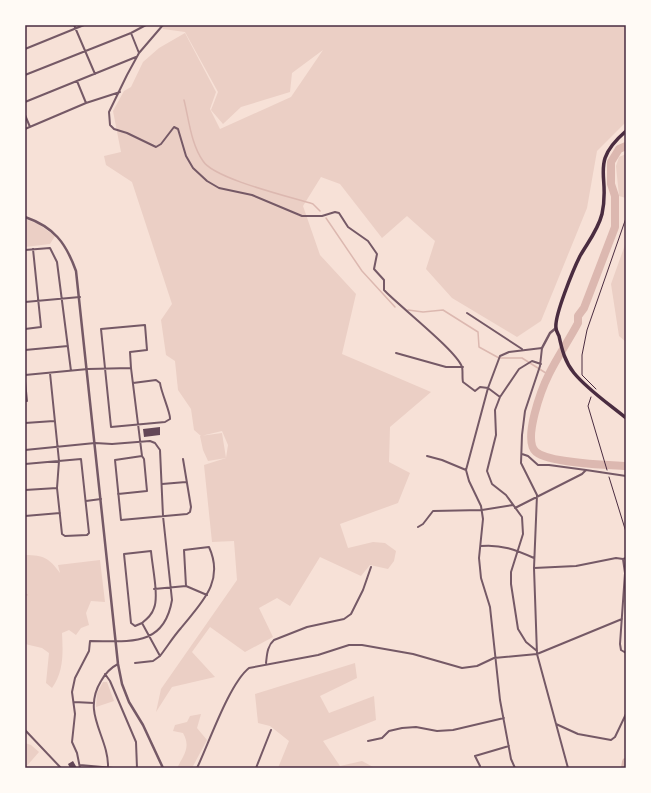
<svg xmlns="http://www.w3.org/2000/svg" width="651" height="793" viewBox="0 0 651 793" font-family="'Public Sans',sans-serif">
<rect width="100%" height="100%" fill="#f7e1d7"/>
<!-- green -->
<path fill="#ebcfc5" d="M162 25H626V122L597 151 587 208 541 321 517 337 452 298 426 269 435 241 407 216 382 238 340 184 321 177 303 206 320 255 356 294 342 354 431 392 390 427 389 462 410 473 398 503 340 524 348 548 373 542 385 543 396 551 394 561 388 569 370 565 361 576 320 557 290 606 277 598 259 608 273 637 245 652 210 627 192 652 215 677 172 687 156 712 161 689 237 580 234 541 212 542 204 465 226 458 228 445 222 431 201 436 194 430 191 409 178 390 175 361 166 355 161 320 172 304 132 182 106 165 104 156 121 152 113 111 124 91 131 87 143 62 159 48 185 33 216 92 210 109 220 129 291 97 323 50 292 73 290 92 241 107 223 124 211 110 218 92 185 32 163 29Z
M626 154V198L619 196 616 166 619 157Z
M25 219 38 224 55 236 50 244 25 247Z
M626 242V342L619 336 611 284Z
M222 433 226 458 208 461 203 450 200 436Z
M25 555C44 555 49 558 60 573L58 565 100 560 105 602 91 601 86 613 89 625 81 628 76 635 69 630 62 633C63 653 64 671 52 688L46 683 49 653 42 648 25 644Z
M355 663 357 678 320 696 329 713 374 696 376 720 323 741 340 766 362 761 375 768H278L289 741 270 726 258 723 255 694Z
M103 682H107L114 701 96 707 97 693Z
M201 714 197 728 207 740 192 768H177C184 755 191 747 183 733L173 731 175 725 187 722 190 716Z
M25 743 31 745 39 752 25 768Z"/>
<g fill="none" stroke-linecap="round" stroke-linejoin="round">
<!-- stream -->
<path stroke="#dcb8b0" stroke-width="1.5" d="M184 100C189 120 191 144 203 161 214 179 291 197 313 204L320 211
M326 218 362 271 395 307
M408 310 423 312 443 310 478 332 479 347 499 358H522L549 375
M25 594 27 595"/>
<!-- river -->
<path stroke="#dcb8b0" stroke-width="8" d="M626 146 619 149 611 162V184L615 196V227L584 308 578 316V323C569 340 558 356 549 374 542 388 522 440 536 452 549 463 607 465 626 466
M625 768 626 762"/>
</g>
<!-- building -->
<path fill="#644757" d="M160 427V435L144 437 143 429Z
M73 761 77 768H70L68 764Z"/>
<g fill="none" stroke-linecap="round" stroke-linejoin="round">
<!-- path -->
<path stroke="#4a2c40" stroke-width="1" d="M596 389 582 375V355L587 330 626 218
M591 397 588 406 607 470
M609 477 626 532"/>
<!-- minor -->
<path stroke="#755966" stroke-width="2" d="M74 25 95 74
M163 25 139 53 127 75 109 112 110 125 114 129 127 133 156 147 161 144 174 127 178 129 186 156 193 168 207 181 219 188 252 195 302 216H322L335 212 339 213 348 227 368 241 377 254 374 269 384 280V290C399 306 457 351 462 367 463 370 462 378 463 382L475 391 480 387 488 388 500 397
M131 33 139 53
M25 49 84 25
M25 75 131 33 146 25
M77 81 86 103
M25 102 136 57
M25 115 30 127
M25 129 86 103 120 92
M25 250 50 248 57 262 71 371
M25 302 80 297
M467 313 522 349
M25 329 41 327 33 249
M25 350 68 346
M396 353 446 367H463
M131 368 130 352 147 350 145 325 101 329 111 427 165 422 170 419C171 414 161 392 160 383L156 380 133 383
M25 375 88 369 131 368 142 456
M25 381 27 401H25
M25 423 54 421
M25 450 95 443 112 444 150 441 155 443 160 450 163 516 172 600C164 648 128 641 90 641L89 651 75 678 72 692 75 714 72 742 77 753 80 768
M522 454 528 456 538 465H549L586 470
M427 456 442 460 466 470
M25 464 81 459 89 533 87 535 65 536 62 534 57 488 59 461 50 373
M162 484 186 482
M25 490 57 488
M118 494 147 491 144 459 142 456 115 460 121 520 187 514 190 512 191 507 183 459
M86 501 101 499
M515 508 582 474 586 470 626 476
M25 516 60 513
M418 527 423 524 433 511 482 510 513 505
M481 546C501 544 516 550 534 558
M623 559 625 573 620 644 621 650 626 653
M534 568 576 566 616 558 623 559 626 558
M186 586 207 595
M142 623C147 619 152 615 154 608 159 596 152 565 151 551L124 554 131 623 135 626 142 623 160 656
M537 651 526 642 518 629 511 584V572L523 534 522 517 506 495 492 484 487 471 496 435 495 410 500 397 519 369 532 361 541 364
M135 663 153 661 160 656C167 647 173 637 181 628 201 603 225 582 209 547L184 550 186 586 154 589
M266 663C267 655 267 646 274 640L307 627 344 619 351 614 363 590 371 567
M105 674 110 681 136 742 137 768
M74 702 94 703
M556 724 578 734 611 740 615 737 626 714
M25 730 61 768
M368 741 382 738 389 731 402 728 416 727 437 731 453 730 504 718
M80 765 113 768
M480 766 475 756 509 746
M108 768C109 736 81 714 101 681 105 674 110 668 118 664
M197 768C209 743 229 684 249 668L318 655 349 645H362L413 654 462 668 477 666 494 658 537 654 622 619
M256 768 271 730
M515 768 511 759 500 700 490 607 481 578 479 558 483 519 481 506 469 481 466 470 488 388 500 356 509 352 542 348 540 366 525 411 522 435 521 463 537 495 534 568 537 654 568 768"/>
<!-- tertiary -->
<path stroke="#755966" stroke-width="2.5" d="M25 217C54 227 66 243 76 271L118 664 122 684 129 702 143 725 163 768
M542 348 550 333 556 328"/>
<!-- primary -->
<path stroke="#4a2c40" stroke-width="3.5" d="M626 131C588 164 611 175 602 214 598 230 588 242 580 256 574 268 554 316 556 328 556 331 558 334 559 336 562 350 565 362 574 373 588 390 609 404 626 418"/>
</g>
<!-- border -->
<rect width="651" height="793" fill="none" stroke="#fffaf5" stroke-width="52"/>
<rect x="26" y="26" width="599" height="741" fill="none" stroke="#4a2c40" stroke-width="1.5"/>
</svg>
